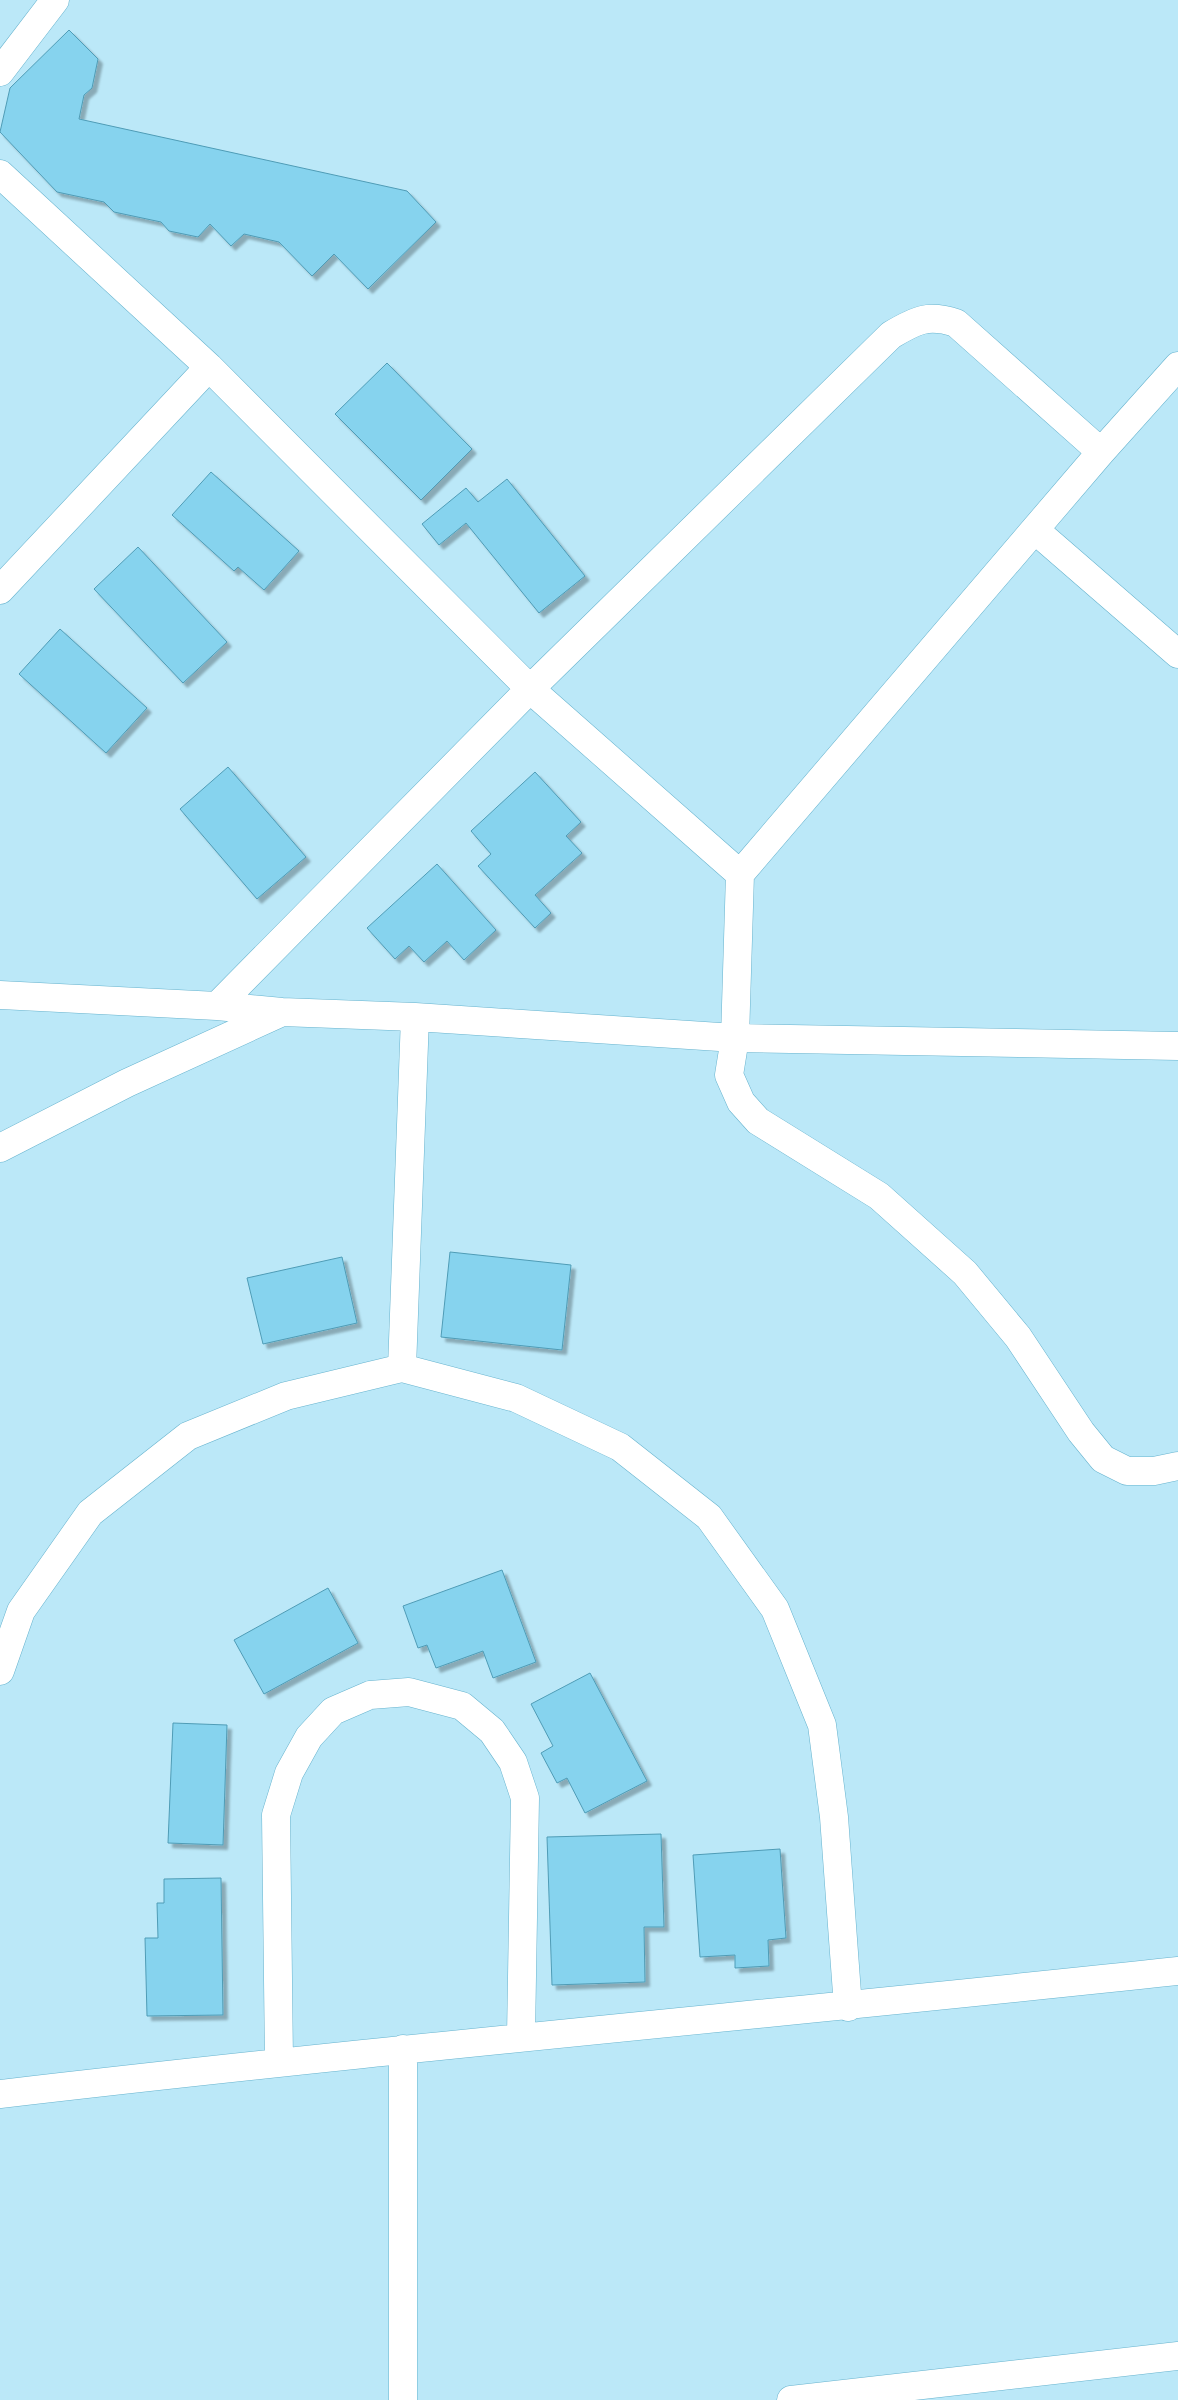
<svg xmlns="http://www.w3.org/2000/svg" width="1178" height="2400" viewBox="0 0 1178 2400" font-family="'Zilla Slab',serif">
<defs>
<filter id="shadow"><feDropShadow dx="4.5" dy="4.5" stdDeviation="1" flood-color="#0004"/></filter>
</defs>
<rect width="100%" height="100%" fill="#bbe8f8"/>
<!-- building -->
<path fill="#86d3ee" stroke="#4f9cb6" filter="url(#shadow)" d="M69 30 98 59 92 88 84 95 79 119 407 191 436 222 368 289 334 254 312 276 279 242 244 234 231 246 210 224 198 237 169 231 161 222 114 212 104 202 57 192 0 132 10 88Z
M387 363 472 449 421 500 335 414Z
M211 472 299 551 264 590 238 567 234 571 172 515Z
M507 479 585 576 539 613 466 523 439 545 422 524 466 488 478 502Z
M138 547 227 642 183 683 94 589Z
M60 629 147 708 106 753 19 674Z
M228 767 306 857 257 899 180 809Z
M535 772 581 822 566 836 582 853 535 895 551 913 535 928 478 866 491 854 471 831Z
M437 864 496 930 464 960 447 941 424 962 409 946 395 959 367 928Z
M450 1252 571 1265 562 1350 441 1337Z
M342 1257 357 1323 263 1344 247 1278Z
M502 1570 536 1662 493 1678 483 1651 436 1668 427 1645 418 1648 403 1606Z
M328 1588 358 1643 264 1694 234 1640Z
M590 1673 647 1781 585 1813 567 1778 557 1783 541 1753 553 1746 531 1704Z
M173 1723 227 1725 223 1845 168 1843Z
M661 1834 664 1927H644L645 1982 552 1985 547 1837Z
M780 1849 786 1938 768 1940 769 1966 735 1968V1955L700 1957 693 1855Z
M221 1878 223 2015 147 2016 145 1938H158L157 1903H164V1879Z"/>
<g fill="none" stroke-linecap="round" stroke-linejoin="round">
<!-- street casing -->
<g stroke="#66b3ce" stroke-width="29">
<path id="street" d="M0 72 55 0
M0 174 209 367 530 689 740 874
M1178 366 1101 452 740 874 735 1038 729 1075 741 1102 758 1121 879 1196 965 1273 1018 1337 1081 1432 1103 1459 1127 1471H1154L1178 1466
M1035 530 1178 654
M0 590 209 367
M0 995 217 1006 282 1012 415 1017 735 1038 1178 1046
M217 1006 530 689 891 335C916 320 928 314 956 323L1101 452
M0 1148 127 1083 280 1013
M402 1368 415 1017
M0 1671 21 1611 90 1513 188 1436 286 1396 402 1368 516 1398 620 1447 709 1517 775 1609 822 1725 834 1817 848 2007
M403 2049V2400
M279 2061 276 1815 289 1773 309 1737 333 1711 370 1695 409 1692 462 1706 492 1731 513 1762 525 1798 521 2036
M0 2094C392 2048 785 2013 1178 1971
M791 2400 1178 2356"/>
</g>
<!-- street -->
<use href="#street" stroke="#fff" stroke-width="28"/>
</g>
</svg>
